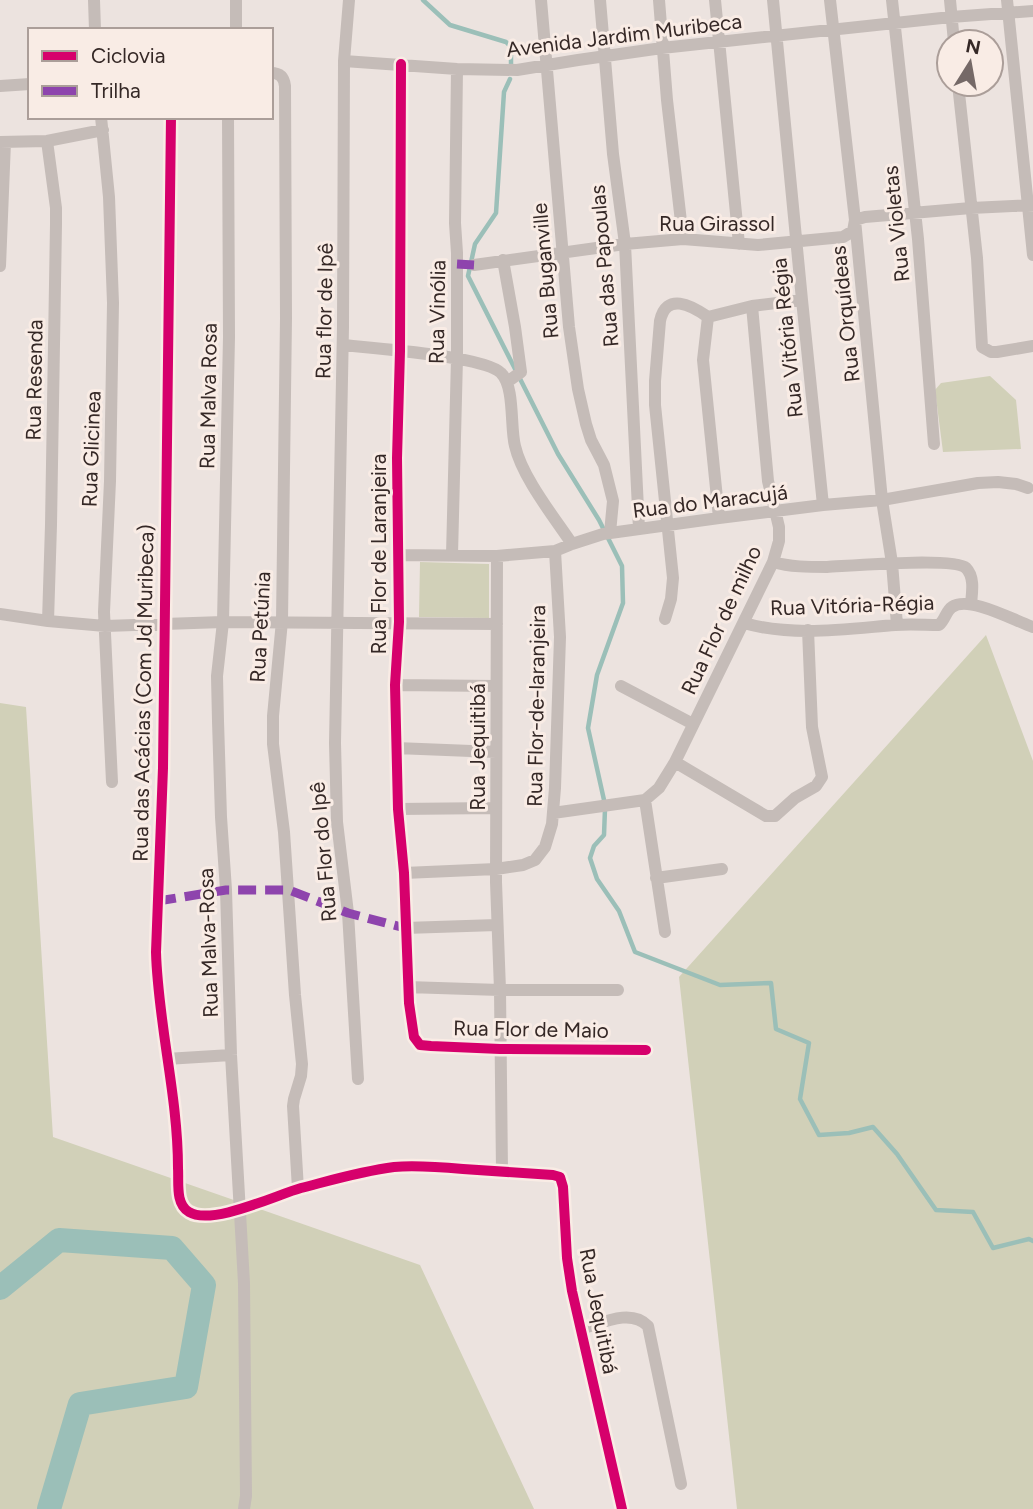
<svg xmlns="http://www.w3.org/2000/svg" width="1033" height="1509" viewBox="0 0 1033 1509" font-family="Figtree,sans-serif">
<rect width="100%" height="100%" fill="#ece3df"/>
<!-- green -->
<path fill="#d1d0b8" d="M990 376 1016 400 1021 449 943 452 935 390 941 383Z
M420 562 489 564V618L419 617Z
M986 635 1033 761V1509H737L679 977Z
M0 703 26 707 53 1137 420 1265 534 1509H0Z"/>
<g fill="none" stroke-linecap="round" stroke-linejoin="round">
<!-- stream -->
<path stroke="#9bbfb8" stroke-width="4.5" d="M423 0 450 25 506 42 511 47V64
M510 79 504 92 496 213 475 244 468 276 558 454 599 520 622 566 623 603 597 675 588 728 604 800
M605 809 604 835 594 846 590 858 597 879 619 911 635 952 720 985 771 983 776 1029 809 1043 800 1099 819 1135 849 1133 873 1127 897 1154 936 1210 973 1212 993 1248 1029 1239 1033 1241"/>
<!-- river -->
<path stroke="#9bbfb8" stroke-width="24" d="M0 1288 59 1240 172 1248 204 1285 186 1387 80 1404 49 1509"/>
<!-- street -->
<path stroke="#c5bcb8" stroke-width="12" d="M94 0 95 30
M349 0 344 61 343 327 335 743 337 822 348 913 358 1079
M541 0 569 327 578 389 586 424 591 440 604 465 613 501 610 533
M600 0 613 154 625 244 639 529
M659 0 667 100 683 239
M715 0 739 244
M773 0 802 300 823 505
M830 0 855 220 882 500 892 563 897 625
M892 0 918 239 934 444
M950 0 954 42
M1007 0 1033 255
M236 30V0
M344 61 457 69 517 70 578 60 662 48 951 17 1033 11
M401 64 400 351 397 458 399 622 395 685 398 809 404 873 409 1003 414 1037 420 1045 431 1046 500 1049 646 1050
M271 73C280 73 284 77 285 86L286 318 282 621 273 716V744L284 832 295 995 302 1064 301 1076 294 1099 293 1106 298 1189
M958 84 977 258 982 347 991 352H997L1033 346
M0 86 30 84
M101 117 109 197 113 303 110 481 104 612 112 782
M171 117 163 768 156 952C158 1024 178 1096 178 1168 179 1182 175 1204 189 1212 212 1226 276 1195 301 1188 332 1180 362 1171 394 1167 417 1165 440 1167 463 1169 493 1171 523 1173 553 1175L560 1177 563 1187 567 1258 572 1291 622 1509
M228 117 229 337 223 622 217 676 218 721 221 817 226 890 231 1055 244 1283 246 1496 244 1509
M47 141 56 208V224L51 525 48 621
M0 142 47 141 103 130
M503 260 515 327 521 372 507 382
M474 265 625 244 683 239 758 245 843 237 853 231 855 220 865 217 971 208 1033 205
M0 266 5 142
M708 317 703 360 719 518
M708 317 752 306 802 300
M343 345C372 348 485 356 501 373 515 387 510 427 515 446 522 477 554 517 572 544
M398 555 497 556 555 551 572 544 603 534 719 518 823 505 882 500 978 483 998 482 1016 484 1028 488
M452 555 457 358V253L455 223 457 69
M497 556 496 882 500 990 502 1171
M773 562C790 567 809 567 827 567 848 566 954 557 966 568 975 577 972 593 971 604
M0 614 48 621 105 626 223 622 497 624
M665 619 671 599 673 578 655 405V381L660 321C666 292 691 305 708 317
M744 623C792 637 846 629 895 625 910 624 925 625 939 625 945 620 946 611 952 607 969 595 1015 621 1033 627
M395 685 496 686
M621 686 693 724
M396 748 496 752
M675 762 766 816H775L795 798 816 786 822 777 812 727 808 630
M645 800 665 932
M398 809 496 808
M553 813 645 800 659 788 675 762 773 562 779 541V527L768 481 752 306
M404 873 496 869 523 865 535 860 545 847 552 824 555 788 560 637 555 551
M656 878 722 869
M405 928 497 925
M407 987 500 990H618
M166 1059 231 1055
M581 1329C602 1323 631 1308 648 1326L681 1484"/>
<!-- quiet -->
<path stroke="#8e44ad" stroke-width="9" stroke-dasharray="18 9" stroke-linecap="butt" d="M457 264 474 265
M158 901 226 890H289L348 913 405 928"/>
<!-- cycleway casing -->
<g stroke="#f9ece5" stroke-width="15">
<path id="cycleway" d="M401 64 400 351 397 458 399 622 395 685 398 809 404 873 409 1003 414 1037 420 1045 431 1046 500 1049 646 1050
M171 117 163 768 156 952C158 1024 178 1096 178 1168 179 1182 175 1204 189 1212 212 1226 276 1195 301 1188 332 1180 362 1171 394 1167 417 1165 440 1167 463 1169 493 1171 523 1173 553 1175L560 1177 563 1187 567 1258 572 1291 622 1509"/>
</g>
<!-- cycleway -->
<use href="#cycleway" stroke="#d6006c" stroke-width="10"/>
</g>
<g text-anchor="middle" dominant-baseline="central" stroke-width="6" stroke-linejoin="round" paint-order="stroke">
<!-- street labels -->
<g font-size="21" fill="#352826" stroke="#f9ece5">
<text transform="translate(624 35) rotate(-7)">Avenida Jardim Muribeca</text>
<text x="717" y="223">Rua Girassol</text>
<text transform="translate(896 224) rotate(-96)">Rua Violetas</text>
<text transform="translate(604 266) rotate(-95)">Rua das Papoulas</text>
<text transform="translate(545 271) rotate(-95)">Rua Buganville</text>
<text transform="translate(324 311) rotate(-89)">Rua flor de Ipê</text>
<text transform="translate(437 312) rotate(-89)">Rua Vinólia</text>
<text transform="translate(845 314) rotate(-96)">Rua Orquídeas</text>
<text transform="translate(787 338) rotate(-96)">Rua Vitória Régia</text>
<text transform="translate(34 380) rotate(-89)">Rua Resenda</text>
<text transform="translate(208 396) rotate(-89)">Rua Malva Rosa</text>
<text transform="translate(91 449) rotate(-88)">Rua Glicinea</text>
<text transform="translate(710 501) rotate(-7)">Rua do Maracujá</text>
<text transform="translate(378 554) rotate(-90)">Rua Flor de Laranjeira</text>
<text transform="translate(852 605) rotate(-2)">Rua Vitória-Régia</text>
<text transform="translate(721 620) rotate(-65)">Rua Flor de milho</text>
<text transform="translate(260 627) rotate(-87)">Rua Petúnia</text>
<text transform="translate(143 693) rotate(-89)">Rua das Acácias (Com Jd Muribeca)</text>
<text transform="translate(536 706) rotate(-89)">Rua Flor-de-laranjeira</text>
<text transform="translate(477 747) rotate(-90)">Rua Jequitibá</text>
<text transform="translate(323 852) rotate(-95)">Rua Flor do Ipê</text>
<text transform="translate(208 943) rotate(-92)">Rua Malva-Rosa</text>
<text transform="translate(531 1029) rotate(1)">Rua Flor de Maio</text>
<text transform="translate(599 1311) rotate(79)">Rua Jequitibá</text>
</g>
</g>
<!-- legend -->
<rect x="28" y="28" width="245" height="91" fill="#f9ece5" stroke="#ab9e99" stroke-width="2"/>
<rect x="42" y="51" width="35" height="10" fill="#d6006c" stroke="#ab9e99" stroke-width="2"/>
<text x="91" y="63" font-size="21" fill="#352826">Ciclovia</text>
<rect x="42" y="86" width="35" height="10" fill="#8e44ad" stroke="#ab9e99" stroke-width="2"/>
<text x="91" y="98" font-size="21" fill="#352826">Trilha</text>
<!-- north arrow -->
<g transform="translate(970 63) rotate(11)"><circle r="33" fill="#f9ece5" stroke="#ab9e99" stroke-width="2"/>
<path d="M0-5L12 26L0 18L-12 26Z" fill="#756967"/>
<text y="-10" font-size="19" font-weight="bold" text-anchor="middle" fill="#352826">N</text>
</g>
</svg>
